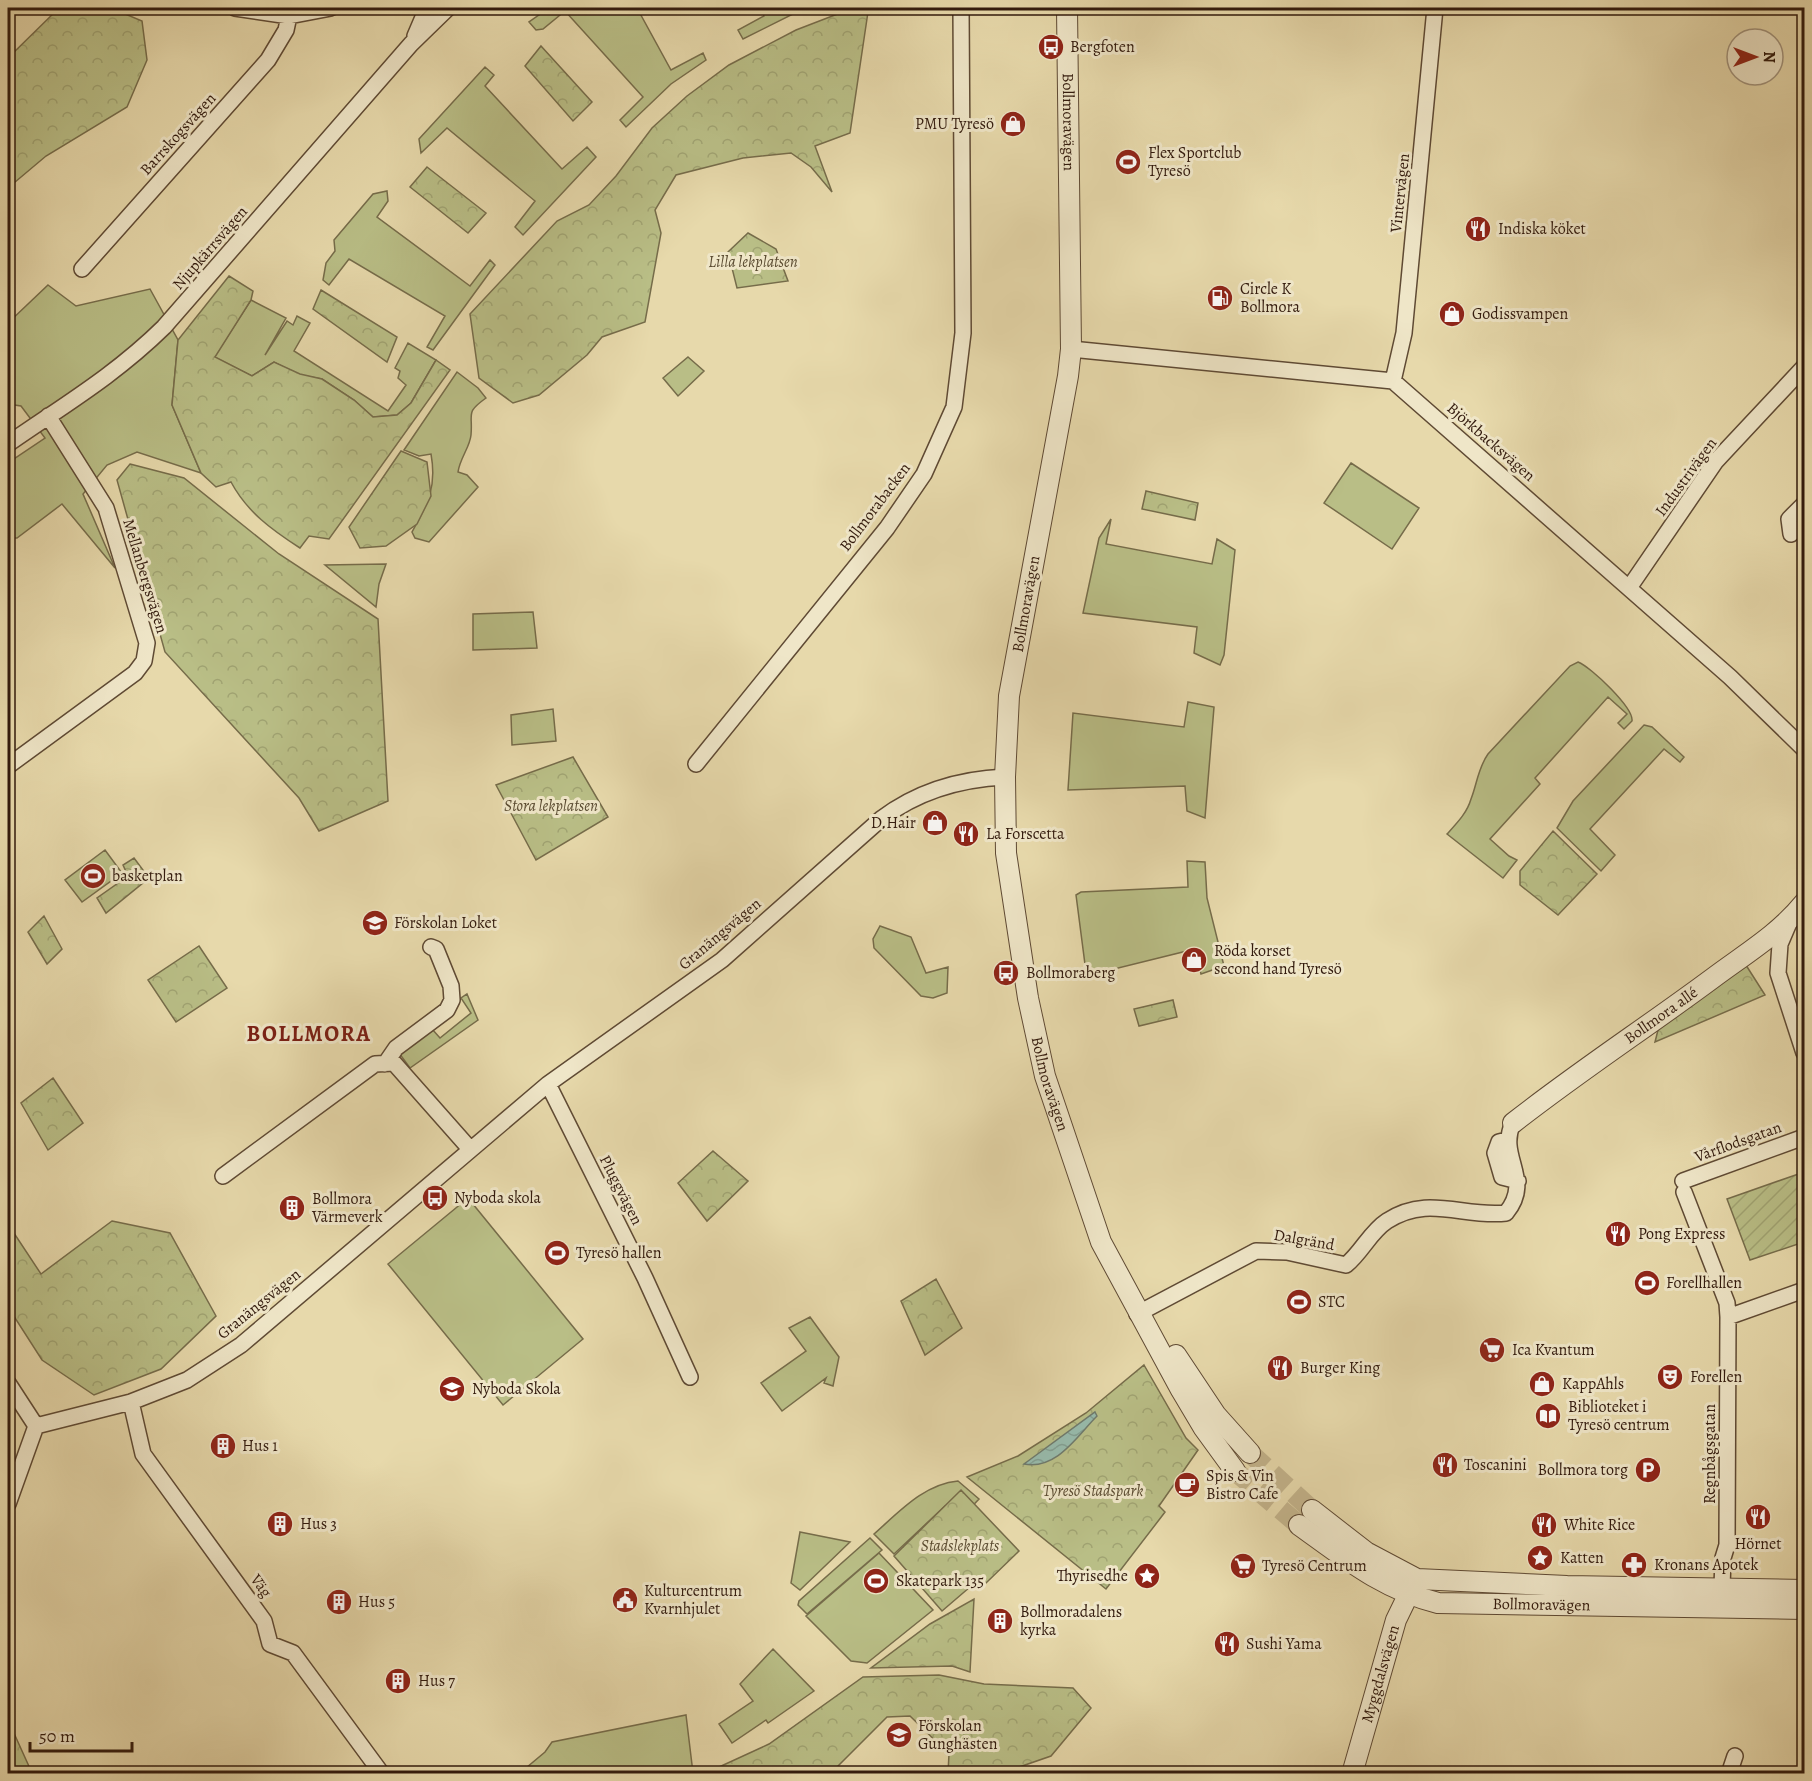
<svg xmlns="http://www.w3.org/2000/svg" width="1812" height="1781" viewBox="0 0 1812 1781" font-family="Alegreya,serif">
<defs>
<pattern id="forest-crowns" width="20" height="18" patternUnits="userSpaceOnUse" patternTransform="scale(1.5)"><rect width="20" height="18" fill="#b9be86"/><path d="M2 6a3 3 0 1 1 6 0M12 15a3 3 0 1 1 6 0" fill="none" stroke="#a0a372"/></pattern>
<pattern id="garden-furrows" width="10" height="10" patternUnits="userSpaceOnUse" patternTransform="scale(1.5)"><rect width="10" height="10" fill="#b9be86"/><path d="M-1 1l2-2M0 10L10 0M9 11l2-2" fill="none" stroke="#a0a372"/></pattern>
<pattern id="water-waves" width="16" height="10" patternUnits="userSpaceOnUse" patternTransform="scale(1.5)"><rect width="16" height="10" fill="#97baab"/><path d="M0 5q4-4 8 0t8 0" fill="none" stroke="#839f92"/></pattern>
</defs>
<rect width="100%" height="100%" fill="#e7d9ab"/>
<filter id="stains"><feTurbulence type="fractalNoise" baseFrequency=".00333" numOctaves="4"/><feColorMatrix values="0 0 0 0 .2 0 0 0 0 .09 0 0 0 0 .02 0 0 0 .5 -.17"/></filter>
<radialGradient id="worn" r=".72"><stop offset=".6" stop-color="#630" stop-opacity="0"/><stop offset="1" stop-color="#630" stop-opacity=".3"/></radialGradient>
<!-- grass -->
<path fill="#b9be86" stroke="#766c4a" stroke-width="1.5" d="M549 8H637L671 70 703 53 706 60 671 84 626 127 620 120 643 97 565 11 543 29 536 30 529 22Z
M760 8H805L743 39 738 30 764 16Z
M485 67 494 75 485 86 562 169 587 147 596 157 523 235 515 227 535 201 447 128 421 153 419 139Z
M387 191 388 201 377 217 470 286 490 260 495 265 433 350 427 347 445 316 349 259 329 285 323 280 326 263 335 251 334 240 373 194Z
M48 285 76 306 150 289 178 340 172 405 201 473 137 452 107 465 83 494 115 568 62 504 17 538H8V463L45 438 21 406 8 404V323Z
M251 300 286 318 265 355 287 321 293 325 297 316 310 323 294 351 388 411 406 385 398 378 400 371 395 368 408 343 436 360 411 403 397 415 373 417 354 400 322 379 300 375 274 362 252 376 214 357Z
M688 357 704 371 678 396 663 378Z
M457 372 478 388 486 398C465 413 473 413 471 435 470 447 460 458 458 472L467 475 478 487 429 542 415 538 412 532C428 503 437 487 431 454L419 456 404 450Z
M1351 463 1419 508 1392 549 1324 503Z
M1111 519 1106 544 1212 564 1217 539 1235 550 1224 655 1220 665 1194 653 1197 627 1083 613 1099 538Z
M386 564 379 584 376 607 325 565Z
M533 612 537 648 473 650V614Z
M1578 662C1591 667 1634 708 1632 721L1624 729 1618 723 1627 714 1608 697 1535 778 1540 784 1490 839 1509 856 1517 860 1503 878 1447 834C1457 823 1467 813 1471 799 1477 784 1478 768 1488 754L1570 666Z
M1188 702 1214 707 1205 818 1187 811 1185 786 1068 790 1073 713 1184 727Z
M553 709 556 741 512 745 511 715Z
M1644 725 1652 727 1684 757 1680 762 1664 749 1590 829 1615 855 1601 871 1557 828 1573 801Z
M105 850 122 873 82 902 65 880Z
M1187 861 1205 862 1207 898 1224 966 1201 974 1195 949 1090 975 1086 972 1076 895 1081 892 1188 887Z
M880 926 911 937 926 973 948 967 947 993 933 998 921 996 874 948 873 939Z
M467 994 478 1020 410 1068 399 1053 432 1029 440 1038 471 1013 461 998Z
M468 1198 583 1339 503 1405 388 1264Z
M810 1317 839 1357 833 1386 824 1383 826 1378 782 1411 761 1383 806 1351 789 1328Z
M958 1481 979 1499 959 1520 945 1506 894 1554 874 1534C899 1512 924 1484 958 1481Z
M800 1532 850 1542 800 1590 791 1583Z
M870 1538 882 1550 807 1614 798 1605 799 1601Z
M879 1553 933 1610 867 1663 851 1661 806 1616Z
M773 1649 814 1691 768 1723 766 1720 732 1743 719 1724 753 1701 740 1684Z
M686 1715 693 1773H520L545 1752 552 1742Z"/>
<!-- forest -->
<path fill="url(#forest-crowns)" stroke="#766c4a" stroke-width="1.5" d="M59 8H111L142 21 147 60 127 107 46 156 8 188V58Z
M853 8H881L868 12 850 133 815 146 832 192 811 167 791 153 743 158 676 175 655 210 661 233 645 322 602 337 587 355 539 395 513 403 479 378 470 314 557 221 589 205 616 176 652 128 687 96 729 65 796 30Z
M541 46 592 102 573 121 525 66Z
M427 167 486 213 468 233 410 187Z
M748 233 776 249 788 281 737 288 728 252Z
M229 276 253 291 251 300 215 357 252 376 274 362 300 374 322 379 354 400 373 417 397 415 411 403 436 360 450 370 329 539 309 536 300 548C272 530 247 512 231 482L216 487 201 473 172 405 178 340Z
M321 290 397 337 387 362 313 309Z
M401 451 427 462 431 496 417 524 386 546 360 548 349 527Z
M130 464 184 478 279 554 378 619 388 801 319 831 299 798 165 652 117 480Z
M1146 491 1198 503 1195 520 1142 509Z
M573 757 608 817 536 860 496 785Z
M1553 831 1597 874 1558 915 1520 885V871Z
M134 858 149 878 106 913 97 898 128 876 123 865Z
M44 916 62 949 47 964 28 932Z
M199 946 227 988 176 1022 148 980Z
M1744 962 1765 995 1655 1042 1658 1030 1664 1023Z
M1173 1000 1177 1017 1139 1026 1134 1009Z
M53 1078 83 1123 48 1150 21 1103Z
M713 1151 748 1181 707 1221 678 1183Z
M112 1221 170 1233 216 1316 161 1369 94 1395 42 1360 8 1307V1224L41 1274Z
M936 1279 962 1328 925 1355 901 1301Z
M1144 1365 1186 1438 1198 1450 1159 1506 1165 1512 1162 1516 1106 1589 967 1477 1018 1456 1086 1413Z
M961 1490 1019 1551 986 1583 977 1581 942 1611 894 1556Z
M974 1599 970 1672 952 1666 871 1668 930 1624Z
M939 1675 984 1684 1073 1688 1091 1708 1051 1756 1002 1773H948L949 1754 910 1716 887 1717 831 1773H706L769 1744 863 1677Z
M8 1720 32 1773H8Z"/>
<!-- garden -->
<path fill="url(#garden-furrows)" stroke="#766c4a" stroke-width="1.5" d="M1804 1172V1242L1750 1260 1727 1199Z"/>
<!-- water -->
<path fill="url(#water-waves)" stroke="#6f7a6c" stroke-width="1.5" d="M1095 1412 1097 1416C1077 1436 1057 1470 1024 1464Z"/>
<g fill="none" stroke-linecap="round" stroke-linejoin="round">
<!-- tertiary-tunnel -->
<path stroke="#c3b38b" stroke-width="20" stroke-dasharray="20 10" stroke-linecap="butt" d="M1250 1453 1312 1510
M1235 1471 1299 1525"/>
<!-- minor casing -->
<g stroke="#5f4a34" stroke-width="18">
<path id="minor" d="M235 8 289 16 331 8
M415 36 427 8
M82 269 268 60 286 30 289 16
M1071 349 1393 381 1730 677 1804 749
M1393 381 1404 333 1435 8
M8 444C64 405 114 376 164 327L411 44 448 8
M1791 534 1789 519 1804 504
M1629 588 1716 461 1804 367
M696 764 887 528 924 474 954 407 963 333 961 8
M8 766 135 673 144 661 147 643 106 508 48 416
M1789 923 1780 944 1778 973 1804 1053
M385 1064 396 1048 447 1010 452 1000 451 986 436 949 431 947
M548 1084 645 1278 690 1377
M1507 1140 1499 1142 1495 1153 1502 1177 1518 1181
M223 1176 375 1064 394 1063 470 1149
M1683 1181 1804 1137
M1684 1192 1727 1303 1728 1317 1727 1545 1723 1558 1722 1587
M1137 1314 1256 1251 1287 1252 1346 1265C1362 1252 1370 1232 1387 1221 1428 1194 1463 1218 1506 1213 1534 1179 1497 1157 1513 1123
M1728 1317 1804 1290
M8 1383 36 1426
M131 1402 143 1454 264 1621 270 1644 293 1653 382 1774
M36 1426 131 1402 187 1380 241 1345 548 1084 722 960 881 819C918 791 959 779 1005 777
M8 1504 36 1426
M1729 1774 1735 1756"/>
</g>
<!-- tertiary casing -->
<g stroke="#5f4a34" stroke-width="22">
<g id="tertiary">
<path id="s1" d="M1067 8 1071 349 1068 376 1009 696 1005 777 1006 853 1028 998 1045 1076 1101 1242 1181 1390 1203 1427 1235 1471"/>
<path id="s2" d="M1513 1123C1578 1072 1647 1027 1713 978 1745 954 1779 934 1804 903"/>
<path d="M1176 1355 1216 1415 1250 1453"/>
<path d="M1312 1510 1366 1552 1417 1579 1567 1586 1804 1590"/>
<path id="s3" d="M1299 1525C1345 1558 1382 1589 1438 1603L1804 1609"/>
<path id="s4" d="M1352 1774 1396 1620 1413 1585"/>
</g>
</g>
<!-- minor -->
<use href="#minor" stroke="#efe6c8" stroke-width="15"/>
<!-- tertiary -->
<use href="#tertiary" stroke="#efe6c8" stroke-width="20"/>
</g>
<!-- icons -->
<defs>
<g id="bus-disc" transform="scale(1.35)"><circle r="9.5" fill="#8f2418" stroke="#efe6c8"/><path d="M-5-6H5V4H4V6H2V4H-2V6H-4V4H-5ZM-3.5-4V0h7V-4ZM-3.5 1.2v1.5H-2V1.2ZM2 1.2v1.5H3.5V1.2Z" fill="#fff"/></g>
<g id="shop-disc" transform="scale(1.35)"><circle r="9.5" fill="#8f2418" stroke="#efe6c8"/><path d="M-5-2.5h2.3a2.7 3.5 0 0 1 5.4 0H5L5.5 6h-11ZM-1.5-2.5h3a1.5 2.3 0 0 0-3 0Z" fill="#fff"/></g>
<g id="stadium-disc" transform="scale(1.35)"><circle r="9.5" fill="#8f2418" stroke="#efe6c8"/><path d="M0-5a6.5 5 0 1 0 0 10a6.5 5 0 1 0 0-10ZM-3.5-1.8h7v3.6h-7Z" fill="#fff"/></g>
<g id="restaurant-disc" transform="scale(1.35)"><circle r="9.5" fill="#8f2418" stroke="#efe6c8"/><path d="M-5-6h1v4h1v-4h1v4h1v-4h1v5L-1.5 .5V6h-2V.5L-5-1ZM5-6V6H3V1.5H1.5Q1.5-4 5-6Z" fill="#fff"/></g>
<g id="fuel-disc" transform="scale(1.35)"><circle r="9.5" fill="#8f2418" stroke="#efe6c8"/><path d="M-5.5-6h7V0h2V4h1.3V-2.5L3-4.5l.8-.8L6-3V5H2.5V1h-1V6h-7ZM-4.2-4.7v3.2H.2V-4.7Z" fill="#fff"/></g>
<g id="school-disc" transform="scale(1.35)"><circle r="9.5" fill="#8f2418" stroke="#efe6c8"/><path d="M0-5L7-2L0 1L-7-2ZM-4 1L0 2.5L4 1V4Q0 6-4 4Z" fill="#fff"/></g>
<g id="building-disc" transform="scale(1.35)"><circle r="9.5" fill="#8f2418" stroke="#efe6c8"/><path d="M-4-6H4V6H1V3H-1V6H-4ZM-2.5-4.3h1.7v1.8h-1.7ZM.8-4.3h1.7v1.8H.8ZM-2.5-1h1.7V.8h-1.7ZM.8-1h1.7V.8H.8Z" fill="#fff"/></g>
<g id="supermarket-disc" transform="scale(1.35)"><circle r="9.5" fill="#8f2418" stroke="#efe6c8"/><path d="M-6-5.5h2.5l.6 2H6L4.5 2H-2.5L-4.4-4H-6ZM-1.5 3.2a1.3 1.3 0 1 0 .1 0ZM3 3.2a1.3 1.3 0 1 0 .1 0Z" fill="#fff"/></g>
<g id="theatre-disc" transform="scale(1.35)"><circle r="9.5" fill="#8f2418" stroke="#efe6c8"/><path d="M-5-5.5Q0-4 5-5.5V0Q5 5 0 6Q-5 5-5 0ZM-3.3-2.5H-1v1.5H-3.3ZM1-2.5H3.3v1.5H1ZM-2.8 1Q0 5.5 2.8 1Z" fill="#fff"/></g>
<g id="library-disc" transform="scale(1.35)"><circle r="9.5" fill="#8f2418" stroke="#efe6c8"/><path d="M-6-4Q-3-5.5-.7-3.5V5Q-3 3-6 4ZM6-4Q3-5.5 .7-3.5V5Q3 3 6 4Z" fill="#fff"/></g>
<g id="parking-disc" transform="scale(1.35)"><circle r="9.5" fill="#8f2418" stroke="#efe6c8"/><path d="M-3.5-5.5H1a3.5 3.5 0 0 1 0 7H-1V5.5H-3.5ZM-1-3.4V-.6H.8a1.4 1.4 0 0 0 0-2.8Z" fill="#fff"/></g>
<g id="cafe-disc" transform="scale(1.35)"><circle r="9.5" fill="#8f2418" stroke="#efe6c8"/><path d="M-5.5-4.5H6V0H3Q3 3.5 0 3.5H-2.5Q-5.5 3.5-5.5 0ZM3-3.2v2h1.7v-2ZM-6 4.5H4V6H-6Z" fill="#fff"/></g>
<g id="sight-disc" transform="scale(1.35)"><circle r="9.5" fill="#8f2418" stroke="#efe6c8"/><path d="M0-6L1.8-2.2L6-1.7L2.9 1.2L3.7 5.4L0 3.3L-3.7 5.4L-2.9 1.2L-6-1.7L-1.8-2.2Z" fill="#fff"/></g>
<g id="pharmacy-disc" transform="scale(1.35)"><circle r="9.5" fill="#8f2418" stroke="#efe6c8"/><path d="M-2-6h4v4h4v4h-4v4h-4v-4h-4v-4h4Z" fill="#fff"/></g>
<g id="civic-disc" transform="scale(1.35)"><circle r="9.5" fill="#8f2418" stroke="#efe6c8"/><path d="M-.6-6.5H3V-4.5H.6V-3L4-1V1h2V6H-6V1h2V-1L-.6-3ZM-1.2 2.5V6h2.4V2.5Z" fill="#fff"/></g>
</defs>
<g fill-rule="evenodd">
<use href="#bus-disc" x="1051" y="47"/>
<use href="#shop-disc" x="1013" y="124"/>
<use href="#stadium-disc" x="1128" y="162"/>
<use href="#restaurant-disc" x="1478" y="229"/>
<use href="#fuel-disc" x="1220" y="298"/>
<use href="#shop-disc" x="1452" y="314"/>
<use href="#shop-disc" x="935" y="823"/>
<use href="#restaurant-disc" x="966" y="834"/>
<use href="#stadium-disc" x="93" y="876"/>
<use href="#school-disc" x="375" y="923"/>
<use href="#shop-disc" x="1194" y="960"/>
<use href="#bus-disc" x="1006" y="973"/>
<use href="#bus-disc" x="435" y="1198"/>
<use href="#building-disc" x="292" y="1208"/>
<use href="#restaurant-disc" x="1618" y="1234"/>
<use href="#stadium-disc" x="557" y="1253"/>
<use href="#stadium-disc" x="1647" y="1283"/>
<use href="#stadium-disc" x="1299" y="1302"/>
<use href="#supermarket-disc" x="1492" y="1350"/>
<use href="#restaurant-disc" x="1280" y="1368"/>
<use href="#theatre-disc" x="1670" y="1377"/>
<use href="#shop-disc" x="1542" y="1384"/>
<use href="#school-disc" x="452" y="1389"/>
<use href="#library-disc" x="1548" y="1416"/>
<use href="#building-disc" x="223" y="1446"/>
<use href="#restaurant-disc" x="1445" y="1465"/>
<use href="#parking-disc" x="1648" y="1470"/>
<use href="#cafe-disc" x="1187" y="1485"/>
<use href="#restaurant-disc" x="1758" y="1517"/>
<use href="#building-disc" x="280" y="1524"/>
<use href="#restaurant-disc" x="1544" y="1525"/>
<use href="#sight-disc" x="1540" y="1558"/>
<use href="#pharmacy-disc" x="1634" y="1565"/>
<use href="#supermarket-disc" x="1243" y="1566"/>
<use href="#sight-disc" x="1147" y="1576"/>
<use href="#stadium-disc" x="876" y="1581"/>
<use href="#civic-disc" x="625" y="1600"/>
<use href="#building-disc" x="339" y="1602"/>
<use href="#building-disc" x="1000" y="1621"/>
<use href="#restaurant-disc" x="1227" y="1644"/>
<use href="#building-disc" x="398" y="1681"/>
<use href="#school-disc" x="899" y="1735"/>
</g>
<g text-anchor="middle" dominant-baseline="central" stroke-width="6" stroke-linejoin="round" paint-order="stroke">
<!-- poi labels -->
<g font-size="16" fill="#321a0d" stroke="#efe6c8" text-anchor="start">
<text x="1070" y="47">Bergfoten</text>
<text x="994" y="124" text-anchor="end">PMU Tyresö</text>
<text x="1148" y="153">Flex Sportclub<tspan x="1148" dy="18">Tyresö</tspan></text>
<text x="1498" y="229">Indiska köket</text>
<text x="1240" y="289">Circle K<tspan x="1240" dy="18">Bollmora</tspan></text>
<text x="1472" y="314">Godissvampen</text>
<text x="916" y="823" text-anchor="end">D.Hair</text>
<text x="986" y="834">La Forscetta</text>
<text x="112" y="876">basketplan</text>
<text x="394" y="923">Förskolan Loket</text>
<text x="1214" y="951">Röda korset<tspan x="1214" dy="18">second hand Tyresö</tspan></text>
<text x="1026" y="973">Bollmoraberg</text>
<text x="454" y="1198">Nyboda skola</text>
<text x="312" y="1199">Bollmora<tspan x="312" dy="18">Värmeverk</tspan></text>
<text x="1638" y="1234">Pong Express</text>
<text x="576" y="1253">Tyresö hallen</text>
<text x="1666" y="1283">Forellhallen</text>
<text x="1318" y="1302">STC</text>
<text x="1512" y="1350">Ica Kvantum</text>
<text x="1300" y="1368">Burger King</text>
<text x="1690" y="1377">Forellen</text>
<text x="1562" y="1384">KappAhls</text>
<text x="472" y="1389">Nyboda Skola</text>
<text x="1568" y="1407">Biblioteket i<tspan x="1568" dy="18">Tyresö centrum</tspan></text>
<text x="242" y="1446">Hus 1</text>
<text x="1464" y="1465">Toscanini</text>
<text x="1628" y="1470" text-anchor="end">Bollmora torg</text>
<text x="1206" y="1476">Spis &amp; Vin<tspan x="1206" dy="18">Bistro Cafe</tspan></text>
<text x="300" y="1524">Hus 3</text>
<text x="1564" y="1525">White Rice</text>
<text x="1758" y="1544" text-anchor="middle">Hörnet</text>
<text x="1560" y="1558">Katten</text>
<text x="1654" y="1565">Kronans Apotek</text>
<text x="1262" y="1566">Tyresö Centrum</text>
<text x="1128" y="1576" text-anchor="end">Thyrisedhe</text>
<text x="896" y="1581">Skatepark 135</text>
<text x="644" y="1591">Kulturcentrum<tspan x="644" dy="18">Kvarnhjulet</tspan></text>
<text x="358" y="1602">Hus 5</text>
<text x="1020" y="1612">Bollmoradalens<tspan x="1020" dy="18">kyrka</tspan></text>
<text x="1246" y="1644">Sushi Yama</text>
<text x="418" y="1681">Hus 7</text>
<text x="918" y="1726">Förskolan<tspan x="918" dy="18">Gunghästen</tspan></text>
</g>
<!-- street labels -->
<g font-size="16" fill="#321a0d" stroke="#efe6c8">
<text stroke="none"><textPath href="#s1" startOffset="114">Bollmoravägen</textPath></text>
<text transform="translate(178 134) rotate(-48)">Barrskogsvägen</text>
<text transform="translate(1400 193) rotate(-84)">Vintervägen</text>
<text transform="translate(210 248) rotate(-49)">Njupkärrsvägen</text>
<text transform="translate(1491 442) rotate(41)">Björkbacksvägen</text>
<text transform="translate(1686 477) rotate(-54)">Industrivägen</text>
<text transform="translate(875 507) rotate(-53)">Bollmorabacken</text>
<text transform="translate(145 576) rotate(73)">Mellanbergsvägen</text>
<text transform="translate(1026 604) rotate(-80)">Bollmoravägen</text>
<text transform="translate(720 934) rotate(-40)">Granängsvägen</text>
<text stroke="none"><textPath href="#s2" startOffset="183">Bollmora allé</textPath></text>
<text stroke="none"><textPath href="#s1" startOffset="1086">Bollmoravägen</textPath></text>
<text transform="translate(1738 1142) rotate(-20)">Vårflodsgatan</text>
<text transform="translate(621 1190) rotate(63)">Pluggvägen</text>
<text transform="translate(1304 1240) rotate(10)">Dalgränd</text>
<text transform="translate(259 1304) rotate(-39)">Granängsvägen</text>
<text transform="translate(1710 1454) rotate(-90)">Regnbågsgatan</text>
<text transform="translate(261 1586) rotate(55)">Väg</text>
<text stroke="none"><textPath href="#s3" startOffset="264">Bollmoravägen</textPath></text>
<text stroke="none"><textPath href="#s4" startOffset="104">Myggdalsvägen</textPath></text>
</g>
<!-- park labels -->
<g font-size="16" font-style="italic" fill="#5a4b31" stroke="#efe6c8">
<text x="753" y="262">Lilla lekplatsen</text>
<text x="551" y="806">Stora lekplatsen</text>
<text x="1093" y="1491">Tyresö Stadspark</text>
<text x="960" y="1546">Stadslekplats</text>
</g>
<!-- district labels -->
<g font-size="22" font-weight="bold" letter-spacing="1.5" fill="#7a1f14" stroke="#efe6c8">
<text x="309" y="1034">BOLLMORA</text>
</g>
</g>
<!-- margin -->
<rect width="1812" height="1781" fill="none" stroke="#e7d9ab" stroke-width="30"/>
<rect x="9" y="9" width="1794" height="1763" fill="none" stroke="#321a0d" stroke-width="3"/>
<rect x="15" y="15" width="1782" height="1751" fill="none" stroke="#321a0d" stroke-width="1.5"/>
<!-- north arrow -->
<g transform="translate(1755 57) rotate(90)"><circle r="28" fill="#efe6c8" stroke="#a3947d" stroke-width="1.5"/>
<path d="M0-4.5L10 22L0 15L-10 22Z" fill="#8f2418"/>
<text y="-9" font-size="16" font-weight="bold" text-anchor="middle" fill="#321a0d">N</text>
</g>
<!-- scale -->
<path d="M30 1742v9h102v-9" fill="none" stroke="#321a0d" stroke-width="3"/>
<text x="39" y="1742" font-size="18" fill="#321a0d" stroke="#efe6c8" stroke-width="4.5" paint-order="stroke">50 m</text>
<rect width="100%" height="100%" filter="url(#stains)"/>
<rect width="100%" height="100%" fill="url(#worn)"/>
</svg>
